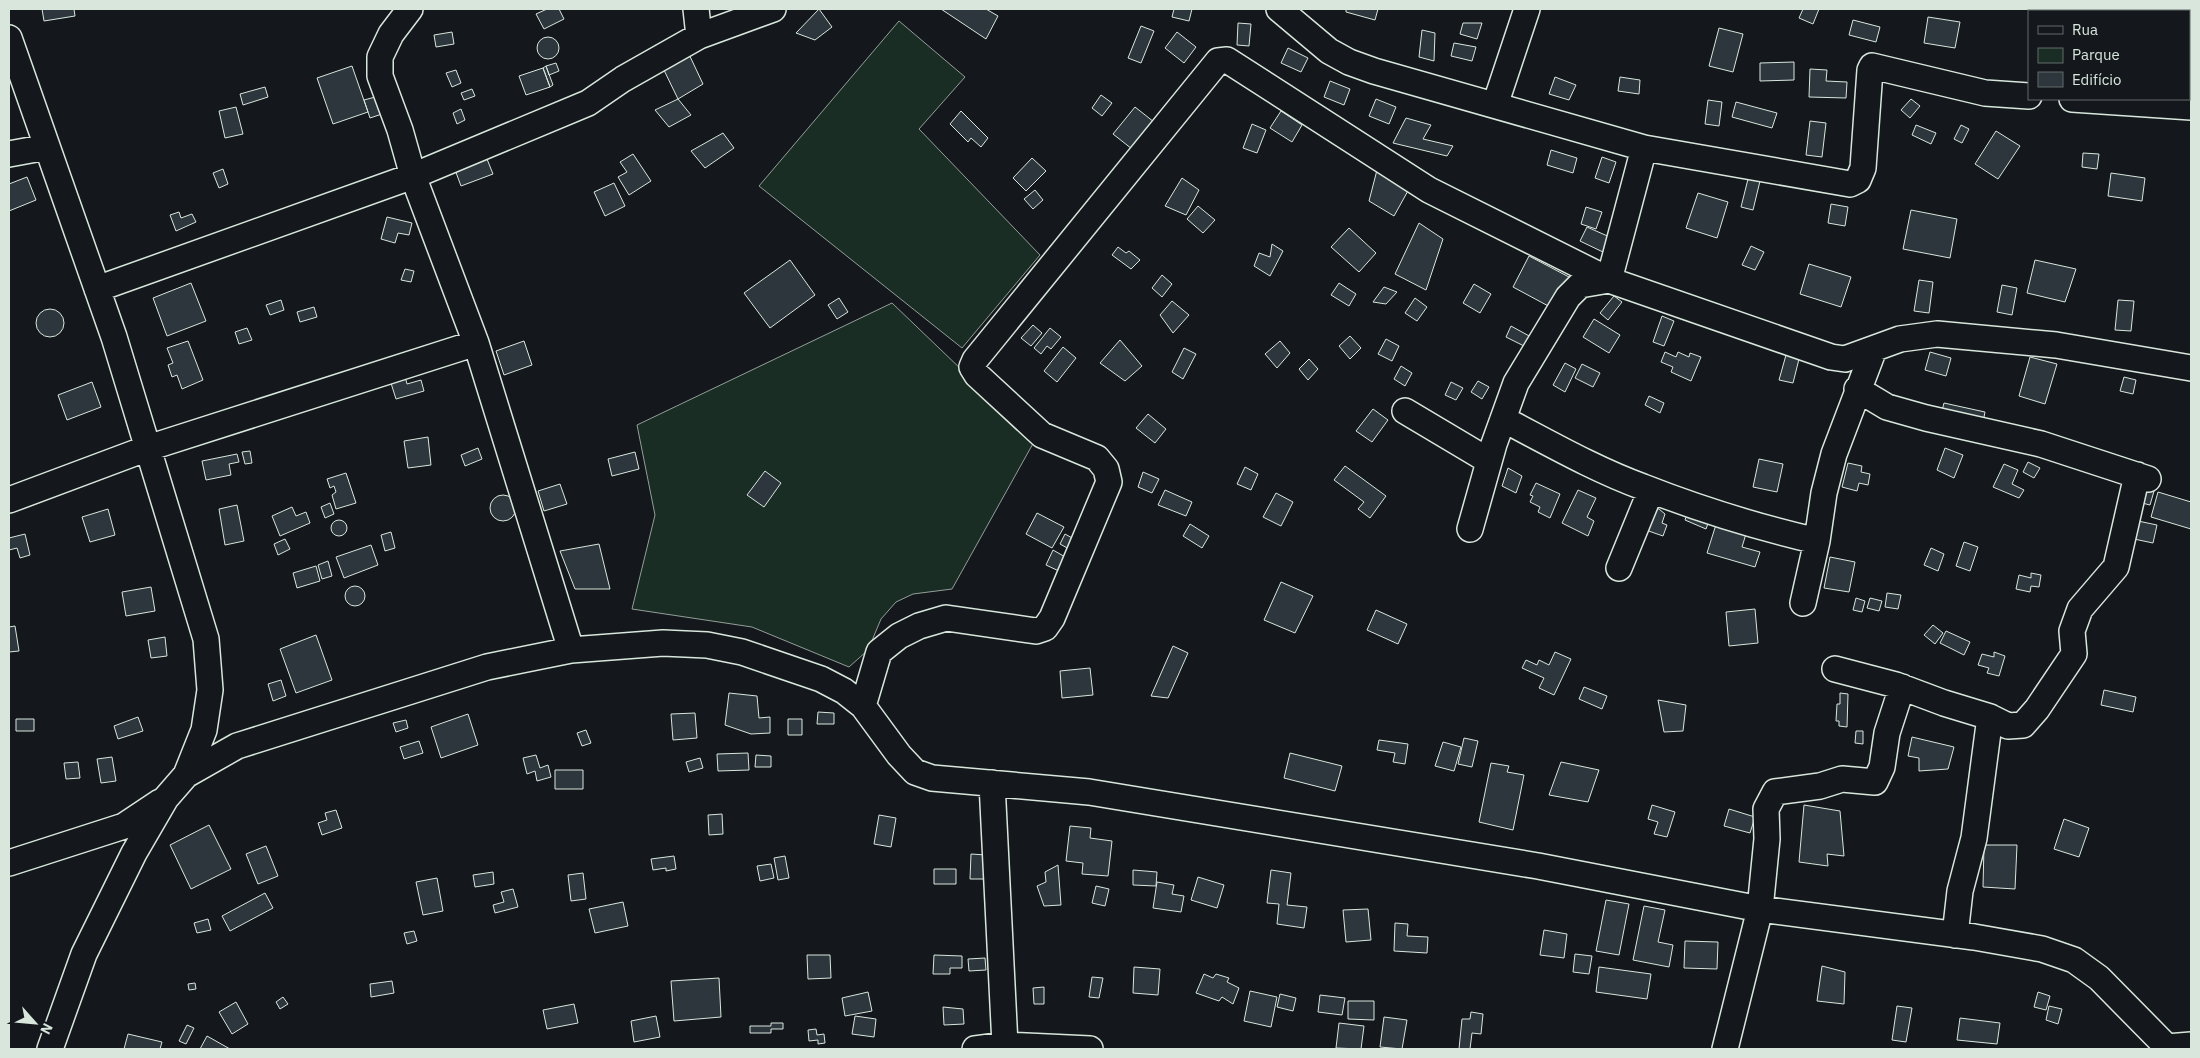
<svg xmlns="http://www.w3.org/2000/svg" width="2200" height="1058" viewBox="0 0 2200 1058" font-family="'IBM Plex Sans',sans-serif">
<rect width="100%" height="100%" fill="#14181c"/>
<!-- green -->
<path fill="#1a2d24" stroke="#939e99" d="M899 21 965 77 919 129 1040 255 962 348 759 186Z
M892 303 1035 440 952 589 913 594 896 602 881 619 868 650 849 667 752 627 632 609 655 515 637 425Z"/>
<!-- building -->
<path fill="#2c363c" stroke="#d8e6dc" d="M42 9H74L75 16 44 21Z
M547 9H559L564 19 544 29 536 14Z
M819 9 832 27 815 40 796 33Z
M941 9H986L998 16 986 39Z
M1174 9H1192L1189 21 1172 17Z
M1346 9H1378L1375 20 1346 12Z
M1803 9H1819L1813 24 1799 18Z
M2167 9H2186V11H2167Z
M1928 17 1960 22 1955 48 1924 43Z
M1853 20 1880 27 1876 42 1849 35Z
M1238 23 1251 24 1249 46 1237 45Z
M1463 23H1482L1477 39 1460 34Z
M1141 26 1154 31 1141 63 1128 58Z
M1719 28 1743 34 1733 72 1709 66Z
M1422 30 1435 33 1434 61 1419 57Z
M452 32 454 44 436 47 434 35Z
M1177 32 1196 47 1184 63 1165 48Z
M537 48a11 11 0 1 1 22 0a11 11 0 1 1-22 0Z
M1454 43 1476 47 1472 61 1451 56Z
M1288 48 1308 58 1301 72 1281 63Z
M687 50 703 84 678 99 661 64Z
M1794 62V80L1760 81V63Z
M556 63 559 71 549 75 546 66Z
M352 66 368 112 333 124 317 78Z
M546 66 553 85 550 87 543 68Z
M543 68 550 87 526 95 519 76Z
M1810 69 1827 70 1826 81 1847 82 1846 98 1809 97Z
M456 70 461 83 452 87 446 73Z
M1555 77 1576 85 1569 100 1549 94Z
M1620 77 1640 80 1639 94 1618 91Z
M1330 81 1350 89 1344 105 1324 97Z
M265 87 268 97 243 105 240 94Z
M472 89 475 96 464 100 461 93Z
M1101 95 1112 103 1102 116 1092 108Z
M379 96 385 113 370 118 364 100Z
M678 99 691 115 669 127 655 110Z
M1376 99 1396 107 1389 124 1369 116Z
M1911 99 1920 106 1910 118 1901 110Z
M1708 100 1722 102 1719 126 1705 124Z
M1736 102 1777 113 1772 128 1732 117Z
M236 107 243 134 225 138 219 111Z
M1135 107 1154 122 1132 149 1113 134Z
M461 109 465 120 457 124 453 113Z
M961 111 988 138 981 147 971 138 968 142 950 124Z
M1281 111 1302 125 1292 142 1270 128Z
M1406 118 1431 125 1423 139 1453 146 1447 156 1393 143Z
M1810 121 1826 123 1822 157 1806 155Z
M1252 124 1266 130 1257 153 1243 148Z
M1916 125 1936 133 1931 144 1912 135Z
M1961 125 1969 129 1962 143 1954 139Z
M1996 131 2020 146 1998 179 1975 164Z
M723 133 734 148 705 168 691 151Z
M1551 150 1577 158 1573 173 1547 165Z
M2083 153 2099 154 2097 169 2082 167Z
M485 154 493 174 461 186 454 167Z
M633 154 651 181 629 195 618 177 627 172 620 162Z
M1602 157 1616 162 1609 183 1595 178Z
M1032 158 1046 171 1026 191 1013 178Z
M223 169 228 184 219 188 213 173Z
M1377 170 1414 180 1394 216 1369 201Z
M2111 173 2145 178 2142 201 2108 196Z
M27 177 36 200 9 211V184Z
M1182 178 1199 190 1186 215 1165 206Z
M1748 179 1760 181 1753 210 1741 207Z
M614 183 625 206 605 216 594 192Z
M1035 190 1043 200 1033 209 1024 199Z
M1698 193 1728 202 1717 238 1686 228Z
M1831 204 1848 207 1845 226 1828 223Z
M1198 206 1215 220 1203 233 1187 219Z
M1586 207 1602 212 1596 229 1581 224Z
M1911 210 1957 219 1950 258 1903 249Z
M179 212 181 218 192 214 196 222 176 231 170 215Z
M387 217 412 223 409 235 398 233 395 243 381 239Z
M1419 223 1443 239 1426 290 1395 274Z
M1587 227 1612 238 1605 253 1580 241Z
M1349 228 1376 253 1359 272 1331 247Z
M1272 244 1283 251 1270 276 1254 266 1259 253 1270 257Z
M1751 246 1764 252 1755 270 1742 265Z
M1118 247 1126 253 1129 251 1140 260 1131 269 1112 255Z
M1529 256 1569 277 1552 308 1513 287Z
M790 260 815 295 770 328 744 293Z
M2035 260 2076 269 2065 302 2027 293Z
M1809 264 1851 277 1841 307 1800 294Z
M405 269 414 271 411 282 401 280Z
M1162 275 1172 284 1162 297 1152 288Z
M1919 280 1933 282 1929 313 1914 311Z
M191 283 206 321 167 336 153 298Z
M1339 283 1356 294 1349 306 1331 295Z
M1474 284 1491 294 1480 313 1463 303Z
M2002 285 2017 288 2012 315 1997 312Z
M1384 287 1397 292 1386 304 1373 302Z
M1614 296 1622 302 1608 320 1600 313Z
M839 298 848 312 837 319 828 305Z
M1415 298 1427 307 1417 321 1405 313Z
M281 300 284 310 270 315 266 305Z
M2118 300 2134 301 2131 331 2115 330Z
M1172 301 1189 315 1173 333 1160 315Z
M314 307 317 317 300 322 297 312Z
M36 323a14 14 0 1 1 28 0a14 14 0 1 1-28 0Z
M1662 316 1674 321 1664 346 1653 342Z
M1594 319 1620 335 1609 353 1583 337Z
M1033 325 1042 333 1031 346 1021 338Z
M1511 326 1531 337 1526 347 1506 337Z
M247 328 252 340 239 344 235 332Z
M1050 328 1061 337 1051 349 1047 346 1041 354 1034 348Z
M1350 336 1361 348 1350 359 1339 346Z
M1386 339 1399 346 1392 361 1378 354Z
M1120 340 1142 366 1125 381 1100 363Z
M188 341 203 380 182 389 177 375 172 377 168 365 173 363 167 348Z
M524 341 532 365 504 375 496 351Z
M1280 341 1290 353 1277 368 1265 354Z
M1063 347 1076 358 1057 382 1044 371Z
M1184 348 1196 354 1183 379 1172 372Z
M1665 352 1676 357 1678 352 1689 357 1690 353 1701 357 1691 381 1671 372 1673 367 1661 362Z
M1930 352 1951 358 1946 376 1925 370Z
M1786 355 1799 359 1793 383 1779 380Z
M2030 357 2057 364 2045 404 2019 396Z
M1309 359 1318 369 1308 380 1299 369Z
M1565 363 1576 369 1565 392 1553 385Z
M1582 364 1600 373 1593 387 1575 378Z
M1401 366 1412 373 1405 386 1394 379Z
M405 376 407 384 421 380 424 391 396 399 390 380Z
M2124 377 2136 380 2133 394 2120 391Z
M1478 381 1489 387 1482 399 1471 392Z
M92 382 101 407 67 420 58 395Z
M1451 382 1463 388 1456 400 1445 395Z
M1649 396 1664 403 1660 413 1645 405Z
M1944 403 1985 412 1982 427 1940 418Z
M1373 409 1388 420 1372 442 1356 431Z
M1148 414 1166 429 1155 443 1136 428Z
M428 437 431 465 408 468 404 441Z
M478 448 482 459 465 466 461 455Z
M1945 448 1963 455 1954 478 1937 470Z
M250 451 252 463 245 464 242 452Z
M635 452 639 469 612 476 608 459Z
M237 454 239 462 229 464 231 475 206 480 202 461Z
M1759 459 1783 464 1777 492 1753 487Z
M2028 462 2040 468 2034 478 2023 472Z
M1848 463 1862 466 1861 472 1870 474 1868 485 1859 483 1857 491 1842 487Z
M2004 464 2018 470 2012 484 2024 490 2019 498 1993 487Z
M1345 466 1386 496 1370 518 1358 509 1364 502 1334 480Z
M1245 467 1258 474 1251 490 1237 484Z
M1508 468 1522 476 1516 493 1502 486Z
M765 471 781 483 764 507 747 495Z
M1143 472 1159 479 1152 493 1138 487Z
M346 473 356 503 336 509 332 495 336 492 334 486 330 488 327 479Z
M1536 483 1560 494 1550 518 1538 512 1540 507 1530 502 1533 496 1530 495Z
M560 484 567 504 544 511 538 491Z
M2143 488 2154 491 2150 505 2138 502Z
M1165 490 1192 502 1186 516 1158 505Z
M1578 490 1596 498 1587 517 1594 521 1588 536 1562 523Z
M2158 492 2191 502V529L2151 517Z
M1276 493 1293 502 1281 526 1263 517Z
M490 508a13 13 0 1 1 26 0a13 13 0 1 1-26 0Z
M330 503 334 514 325 518 321 507Z
M237 505 244 541 225 545 219 509Z
M1648 506 1659 509 1665 514 1662 523 1667 525 1663 536 1640 528Z
M292 507 296 516 306 512 310 523 280 536 272 516Z
M108 509 115 535 90 542 82 517Z
M1689 509 1710 518 1706 529 1685 520Z
M1037 513 1064 527 1052 548 1026 534Z
M1719 515 1749 524 1742 547 1760 552 1755 567 1707 553Z
M331 528a8 8 0 1 1 16 0a8 8 0 1 1-16 0Z
M2138 521 2157 525 2153 543 2134 539Z
M1190 524 1209 536 1202 548 1183 536Z
M391 532 395 548 385 551 381 535Z
M25 534 30 555 20 558 17 548 9 550V538Z
M1065 534 1074 539 1069 549 1060 544Z
M285 539 290 549 278 555 274 544Z
M1964 542 1978 547 1970 571 1956 566Z
M599 544 610 589H575L560 551Z
M371 545 378 565 344 578 336 557Z
M1931 548 1944 554 1938 571 1924 565Z
M1053 550 1067 558 1061 572 1046 565Z
M1830 557 1855 562 1849 592 1824 588Z
M328 561 332 576 322 579 318 565Z
M316 566 320 581 297 588 293 573Z
M2031 573 2041 575 2039 587 2031 586 2030 592 2016 589 2019 575 2031 578Z
M1281 582 1313 596 1295 633 1264 620Z
M345 596a10 10 0 1 1 20 0a10 10 0 1 1-20 0Z
M151 587 155 611 126 616 122 592Z
M1887 593 1901 595 1898 609 1885 607Z
M1856 598 1865 601 1862 612 1853 610Z
M1870 598 1882 601 1879 611 1867 608Z
M1755 609 1758 643 1729 646 1726 612Z
M1376 610 1407 624 1398 644 1367 630Z
M1933 625 1943 633 1935 644 1924 635Z
M15 626 19 651 9 652V627Z
M1946 631 1970 642 1964 655 1940 643Z
M316 635 332 680 296 693 280 649Z
M165 637 167 656 151 658 148 640Z
M1173 646 1188 653 1168 698 1151 696Z
M1555 652 1571 659 1554 695 1539 688 1544 678 1522 668 1526 660 1537 665 1539 660 1549 665Z
M1994 652 2005 656 1999 676 1987 673 1989 668 1978 665 1982 654 1994 657Z
M1090 668 1093 695 1062 698 1060 671Z
M281 680 286 696 273 701 268 684Z
M1584 687 1607 696 1602 709 1579 699Z
M2104 690 2136 697 2133 712 2101 705Z
M729 693 757 696 759 718 770 717V733L751 734 725 725Z
M1840 693 1848 694 1847 727 1839 726V721H1836L1837 704H1840Z
M1658 700 1686 705 1683 731 1664 732Z
M818 712 834 713V724H817Z
M695 713 697 738 673 740 671 714Z
M468 714 478 745 441 758 431 727Z
M138 717 143 731 118 739 114 726Z
M16 719H34V731H16Z
M788 719H802V735H788Z
M406 720 408 728 396 732 393 723Z
M586 730 591 743 582 746 577 733Z
M1856 731H1863V744L1855 743Z
M1912 737 1954 747 1948 769 1919 771V758L1908 756Z
M1464 738 1478 741 1472 767 1458 764Z
M1379 740 1408 744 1405 764 1393 762 1395 753 1377 750Z
M419 741 423 753 404 759 400 747Z
M1443 742 1461 747 1454 771 1435 766Z
M748 753 749 770 718 771 717 754Z
M1290 753 1342 766 1335 791 1284 778Z
M536 755 540 768 548 765 551 777 537 781 535 771 527 774 523 758Z
M756 755 771 756V767H755Z
M112 757 116 781 101 783 97 759Z
M700 758 703 768 689 772 686 762Z
M78 762 80 778 66 779 64 763Z
M1561 762 1599 770 1588 802 1549 795Z
M1491 763 1509 766 1507 772 1524 775 1513 830 1479 822Z
M555 770H583V789H555Z
M1652 805 1675 812 1667 837 1654 834 1658 822 1648 819Z
M1804 805 1840 811 1844 856 1827 854 1828 866 1799 862Z
M1729 809 1755 817 1750 833 1724 826Z
M336 810 342 828 322 835 318 823 327 820 325 813Z
M722 814 723 834 709 835 708 815Z
M879 815 896 818 891 847 874 844Z
M2064 819 2089 828 2079 857 2054 849Z
M209 825 231 869 191 889 170 845Z
M1070 826 1091 828 1090 838 1112 841 1108 876 1082 874 1083 863 1066 861Z
M1984 845H2017L2015 889 1983 887Z
M266 846 278 876 258 884 246 854Z
M971 854 986 855 985 879H970Z
M674 856 676 869 666 871V868L653 870 651 859Z
M785 856 789 878 778 880 774 858Z
M771 864 774 878 760 881 757 866Z
M1058 865 1061 905 1044 906 1037 886 1046 882 1045 872Z
M934 869H956V884H934Z
M1133 870 1157 872 1156 886 1133 885Z
M1271 870 1291 873 1287 905 1307 907 1304 928 1277 924 1279 904 1267 903Z
M493 872 494 884 475 887 473 875Z
M583 873 586 899 571 901 568 875Z
M1198 877 1224 885 1217 908 1191 900Z
M437 878 443 911 423 915 416 882Z
M1157 882 1174 885 1172 894 1184 896 1181 912 1153 908Z
M1096 886 1109 889 1105 906 1092 903Z
M513 889 518 907 495 913 493 905 504 902 501 892Z
M265 893 273 908 230 931 222 916Z
M1606 900 1629 904 1619 955 1596 951Z
M623 902 628 926 595 933 589 909Z
M1644 906 1665 910 1658 942 1673 945 1669 967 1633 960Z
M1368 909 1371 940 1346 942 1343 910Z
M208 919 211 930 197 933 194 923Z
M1395 923 1408 924 1407 936 1428 937 1427 953 1394 951Z
M1544 930 1567 934 1564 958 1540 955Z
M414 931 417 941 407 944 404 933Z
M1685 941 1718 942 1717 969 1684 968Z
M1575 954 1592 956 1589 974 1573 972Z
M807 955H830L831 978 808 979Z
M934 955 962 956V968H950V974H933Z
M985 958 986 970 969 971 968 959Z
M1822 966 1845 972 1844 1004 1817 1001Z
M1134 967 1160 969 1158 995 1133 993Z
M1599 967 1651 974 1647 999 1596 992Z
M1204 974 1213 978 1216 974 1229 978 1227 982 1239 988 1233 1004 1222 997 1219 1001 1196 993Z
M1092 977 1103 978 1099 998 1089 997Z
M719 978 721 1017 674 1021 671 981Z
M392 981 394 993 371 997 370 984Z
M195 983 196 989 189 990 188 984Z
M1044 987V1004H1034L1033 988Z
M1250 991 1277 997 1271 1027 1244 1021Z
M868 992 872 1011 845 1016 842 998Z
M2038 992 2050 996 2046 1010 2034 1007Z
M1280 994 1296 998 1293 1011 1277 1007Z
M1320 995 1345 998 1342 1015 1318 1012Z
M283 997 288 1004 280 1009 276 1002Z
M1348 1001H1374V1020L1348 1019Z
M236 1002 248 1024 232 1034 219 1012Z
M574 1004 578 1023 547 1029 543 1010Z
M1897 1006 1912 1008 1906 1042 1892 1040Z
M2049 1006 2062 1009 2058 1024 2046 1020Z
M943 1007 963 1009 964 1024 944 1025Z
M1471 1012 1483 1014 1481 1034 1472 1033 1470 1049H1459L1462 1019H1470Z
M656 1016 660 1037 634 1042 631 1021Z
M855 1016 876 1019 874 1037 852 1034Z
M1384 1017 1407 1020 1402 1049 1380 1047Z
M1960 1018 2000 1023 1997 1044 1957 1040Z
M771 1023H783V1029H771V1033H750V1026H771Z
M1339 1023 1364 1026 1361 1049 1336 1048Z
M187 1025 194 1028 186 1044 179 1041Z
M816 1029 817 1035 824 1034 825 1043 818 1044V1040L809 1041 808 1030Z
M128 1034 162 1042 160 1049H124Z
M207 1036 230 1049H200Z"/>
<g fill="none" stroke-linecap="round" stroke-linejoin="round">
<!-- minor casing -->
<g stroke="#d8e6dc" stroke-width="28">
<path id="minor" d="M410 9 391 34 380 57V76L400 130 413 176 476 343 571 650
M696 9 699 36
M1279 9 1329 51 1349 62 1374 71 1644 148 1850 184 1858 180 1863 168 1870 70 1872 66 1985 93 2029 96
M9 38 114 337 206 639 210 690 204 730 186 775 166 798 134 853 84 954 50 1049
M2072 99 2191 107
M1495 105 1527 9
M9 154 47 147
M1609 280 1644 148
M97 289 413 176 588 103 623 79 699 36 773 9
M1857 389 1887 407 1926 418 2041 444 2148 479
M1405 411 1489 461
M1503 419C1549 443 1594 469 1643 487 1699 509 1757 527 1817 541L1824 493 1834 454 1874 349
M9 500 148 448 476 343
M1470 529 1494 444 1516 383 1568 297 1580 285 1609 280
M1619 568 1651 490
M1803 603 1817 541
M1835 669 1896 685 1944 703 1990 717
M863 706 879 652 899 636 919 626 946 618 1036 631 1045 628 1052 618 1109 482 1106 469 1097 458 1042 435 977 375 972 367 975 360 1218 61 1227 60 1429 190 1609 280 1831 357 1845 359 1900 339 1937 334 2056 345 2191 368
M186 775 237 746 487 667 571 650 663 643 707 645 742 652 821 679 844 691 863 706 899 755 915 772 932 778 1089 792 1538 866 1760 909 1974 937 2042 949 2074 960 2099 978 2167 1047V1049
M992 783 1005 1045
M9 863 124 826 160 802
M1955 935 1960 891 1974 838 1990 717 2008 726 2023 725 2037 709 2074 654 2072 631 2080 609 2116 567 2137 475
M2167 1047 2191 1045
M975 1049 1005 1045 1090 1049
M1725 1049 1760 909 1767 839 1766 809 1775 792 1820 786 1842 779 1875 782 1882 767 1887 733 1902 687"/>
</g>
<!-- minor -->
<use href="#minor" stroke="#14181c" stroke-width="25"/>
</g>
<!-- border -->
<rect width="2200" height="1058" fill="none" stroke="#d8e6dc" stroke-width="20"/>
<!-- legend -->
<rect x="2028" y="10" width="162" height="90" fill="#14181c" stroke="#626a69"/>
<rect x="2038" y="26" width="25" height="8" fill="#14181c" stroke="#626a69"/>
<text x="2072" y="35" font-size="15" fill="#d8e6dc">Rua</text>
<rect x="2038" y="48" width="25" height="15" fill="#1a2d24" stroke="#626a69"/>
<text x="2072" y="60" font-size="15" fill="#d8e6dc">Parque</text>
<rect x="2038" y="72" width="25" height="15" fill="#2c363c" stroke="#626a69"/>
<text x="2072" y="85" font-size="15" fill="#d8e6dc">Edifício</text>
<!-- north arrow -->
<g transform="translate(35 1023) rotate(117)" stroke="#14181c" stroke-width="4" paint-order="stroke">
<path d="M0-4L9 19L0 12L-9 19Z" fill="#d8e6dc"/>
<text y="-8" font-size="14" font-weight="bold" text-anchor="middle" fill="#d8e6dc">N</text>
</g>
</svg>
